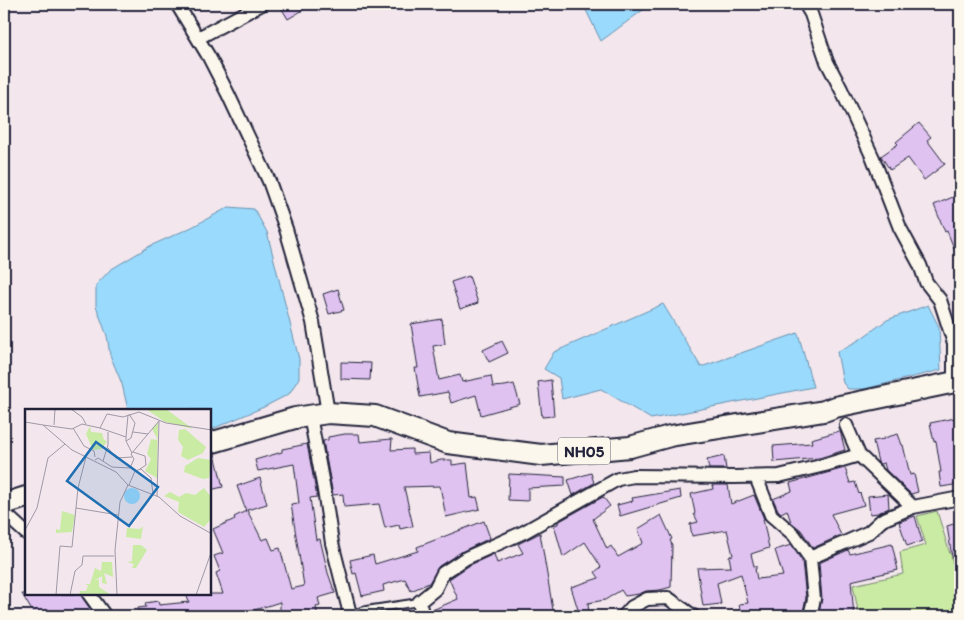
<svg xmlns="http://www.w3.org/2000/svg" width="964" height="620" viewBox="0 0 964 620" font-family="Itim,sans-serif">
<rect width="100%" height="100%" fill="#f3e7ed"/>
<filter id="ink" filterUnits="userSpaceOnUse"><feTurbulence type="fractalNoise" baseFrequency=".02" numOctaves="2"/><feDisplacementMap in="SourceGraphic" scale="10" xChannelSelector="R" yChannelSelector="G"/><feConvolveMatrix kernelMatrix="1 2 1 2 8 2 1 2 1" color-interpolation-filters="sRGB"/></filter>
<g filter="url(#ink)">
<!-- green -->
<path fill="#caeba4" stroke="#768670" d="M937 511 950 554 960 552V616H859L853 585 903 574 900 552 926 545 917 516Z"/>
<!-- water -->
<path fill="#9adafc" stroke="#6a90af" d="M583 4H646L647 7 601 41Z
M229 207 254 209 267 232 299 359V378L289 394 264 407 210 430V410H128L122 384 110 355 107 336 96 306V285L110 270 150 246 192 227Z
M663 304 701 367 798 333 813 387 651 419 601 389 562 399 559 378 544 369 554 352Z
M928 305 939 327 941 370 864 389H848L843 383 837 352 859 340 887 320Z"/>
<!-- building -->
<path fill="#dfc2f0" stroke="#22223b" d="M279 4H313L288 19Z
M919 123 931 137 927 140 945 164 924 180 908 158 890 170 881 156 898 144 896 142Z
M960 194V263L947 231 945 232 934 205Z
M469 276 478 303 460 309 451 282Z
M338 289 344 310 329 314 323 294Z
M442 319 445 344 433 346 439 380 460 375 462 382 491 376 493 387 505 386 514 384 520 404 481 415 476 395 451 403 448 392 420 397 415 368H418L411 324Z
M502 341 508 353 489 362 483 350Z
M341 362 371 363 370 380 341 379Z
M551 380 554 416 542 417 538 382Z
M960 417V484L941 487 939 472H941L936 441 934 442 930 423Z
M840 431 845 450 819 458 774 462 773 446 812 443 811 439Z
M345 434H359L360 442 392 439 391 450 412 449V454L429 453 430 463 441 460H452V465L467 463 471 498 477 497 480 509 446 517 440 486 404 487 413 526 400 529 399 525 385 528 379 504 344 507 343 494 333 495 323 441 328 440V437Z
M898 434 902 445H903L910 475 914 474 918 492 911 494 886 470 884 463 880 464 878 462 873 441 884 439V438Z
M307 444 317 497 310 498 316 540 320 539 328 573 335 593 318 598 320 606 316 607 318 616H280V602L245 613V616H138V608L146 607 145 603 158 601 159 605 189 602 186 594H223L216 573 220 571 214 556 223 553 213 529 235 519 234 517 246 511 237 486 260 478 267 504 247 510 262 540 268 538 273 550 280 548 291 589 304 586 291 504 299 503 294 464 258 471 255 460 282 452V449Z
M215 454 223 487 210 490V455Z
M724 456 726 469H709L707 460Z
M845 468 850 483 855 482 859 494 860 493 864 505 831 514 841 535 813 548 801 530 791 522 787 510 781 513 778 510 773 499 792 491 790 483Z
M591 473 594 483 573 495 568 480Z
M509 474 565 477V486L528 488V501L508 500Z
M712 485H728L731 504 754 495 764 519H763L769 548 751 554 754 566H756V569H755L757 579 783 576 775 550 791 545 802 561 806 598 802 616H741L739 604 748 603 741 574 717 583 721 604 703 606 697 568 731 567 729 556 733 555 727 530 692 536 690 524 698 522 694 514 695 513 691 494 713 489Z
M680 490 681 498 620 516 617 505 633 501 632 498Z
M888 494 889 508 878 513 870 514 868 496Z
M603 497 610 506 593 519 607 549 611 546 618 557 643 543 638 529 661 515 672 539 670 540 672 545 671 587 660 590 646 591 639 594 625 596 621 590 605 600 588 603 589 616H580L571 587 599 578 595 572 601 567 585 542 563 557 554 525 558 524V522Z
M915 516 922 541 907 546 899 522Z
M484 521 490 538 463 551 439 566 429 583 411 591 405 579 383 585 384 591 362 596 356 573 353 574 350 560 373 555 375 564 418 551 417 547Z
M960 522V562L953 563 947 526Z
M540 533 554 616H431L430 611 458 599 449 579 470 565 494 554 497 563 523 553 518 544Z
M892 544 898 570 851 581 854 616H818L822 599 819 563 848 550 850 554Z
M22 594H80L95 616H35Z"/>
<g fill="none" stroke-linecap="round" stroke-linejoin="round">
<!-- service casing -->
<g stroke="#22223b" stroke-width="10">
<path id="service" d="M350 614 366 610 419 602"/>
</g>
<!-- minor casing -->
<g stroke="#22223b" stroke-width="16">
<path id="minor" d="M177 4 209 57 228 94 269 181 286 229 313 322 328 413
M805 4 811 14 827 62 841 89 873 158 900 228 920 265 926 282 940 300 954 343V383
M198 38 262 4
M310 416 324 490 332 543 350 614 347 616
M859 455 913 507 960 498
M756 477 771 515 794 535 810 558 814 599 810 616
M4 513 26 533
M810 558 869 532 882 520 913 507
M89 594 105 616
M423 616 419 602 435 589 443 573 466 558 524 532 618 479 634 476 734 477 779 476 825 465 859 455 846 425
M624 616 632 607 647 599 668 598 693 616"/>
</g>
<!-- primary casing -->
<g stroke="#22223b" stroke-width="24">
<path id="primary" d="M210 443 295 418 328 413 375 416 448 443 541 455 630 447 670 436 824 411 835 407 960 381
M4 504 26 497"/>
</g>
<!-- service -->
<use href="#service" stroke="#fbf7ec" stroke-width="6"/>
<!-- minor -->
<use href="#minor" stroke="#fbf7ec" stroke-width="12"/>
<!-- primary -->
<use href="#primary" stroke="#fbf7ec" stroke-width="20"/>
</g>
</g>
<g text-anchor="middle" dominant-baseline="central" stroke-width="5" stroke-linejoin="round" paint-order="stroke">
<!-- shield labels -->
<rect fill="#fbf7ec" stroke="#636270" stroke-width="1" x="558" y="437.5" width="52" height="27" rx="4"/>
<g font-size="16" font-weight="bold" fill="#22223b">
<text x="584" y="451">NH05</text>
</g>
</g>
<!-- overview -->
<g transform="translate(25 409)">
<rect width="186" height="186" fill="#f3e7ed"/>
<path d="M121 0H141L168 20 140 13ZM133 13 132 69 120 62 126 50 122 45 126 30 133 31 127 20ZM65 17 66 23 77 24 79 31 82 32 77 40 68 41 61 25ZM160 20 181 38 178 44 163 51 156 47 158 38 153 31 154 21ZM173 49 186 51 184 69 178 70 159 63 160 57ZM179 79 186 88 187 109 179 118 153 103 154 93 139 87 145 83 154 88 161 84 170 86ZM37 102 50 106 47 123 31 124V120L35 121ZM118 117 116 130 101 128 102 119 115 120ZM108 136H116L122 141 111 159H107L109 155 102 153 107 152ZM77 153H87L88 168 79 164 82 175 77 174V167L69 172 74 170V178L86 186H54L55 182H61L63 177 66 178 60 175H65L70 159 76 162Z" fill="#caeba4"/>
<path d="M99 87a8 8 0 1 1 16 0a8 8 0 1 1-16 0Z" fill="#9adafc"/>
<path fill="none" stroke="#9f98a6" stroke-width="1" d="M46 0 57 8 61 15M104 5 110 14 106 29 101 32 107 44M0 13 18 16 47 41 91 63 103 76 134 88 155 107 187 125M18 16 47 20 57 15 75 19 82 5 98 8 114 3 141 14 187 21M29 16 30 0M48 19 59 37 69 42 70 48M75 19 101 28V32M108 23 123 25M101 28 103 6M83 39 91 49 107 48M108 43 120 47 121 56 115 60M70 51 73 49 87 58 105 59 109 50 106 45 134 12 132 87M78 52 83 36V23M104 76 110 62 116 60 126 69 128 85M51 99 93 106M0 121 12 99 23 49 40 35M31 186 35 137 47 138 53 79 61 48M45 186 50 162 57 156 58 147H89M92 186 90 141 95 93 103 76M171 186 187 141"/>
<path fill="#1f6fb2" fill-opacity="0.15" stroke="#1f6fb2" stroke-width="2.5" d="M71 33 133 78 104 117 42 72Z"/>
<rect width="186" height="186" fill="none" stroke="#22223b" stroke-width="2.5"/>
</g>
<!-- margin -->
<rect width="964" height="620" fill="none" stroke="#fbf7ec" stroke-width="20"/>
<rect x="10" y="10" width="944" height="600" fill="none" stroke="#22223b" stroke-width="2" filter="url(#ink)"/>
</svg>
